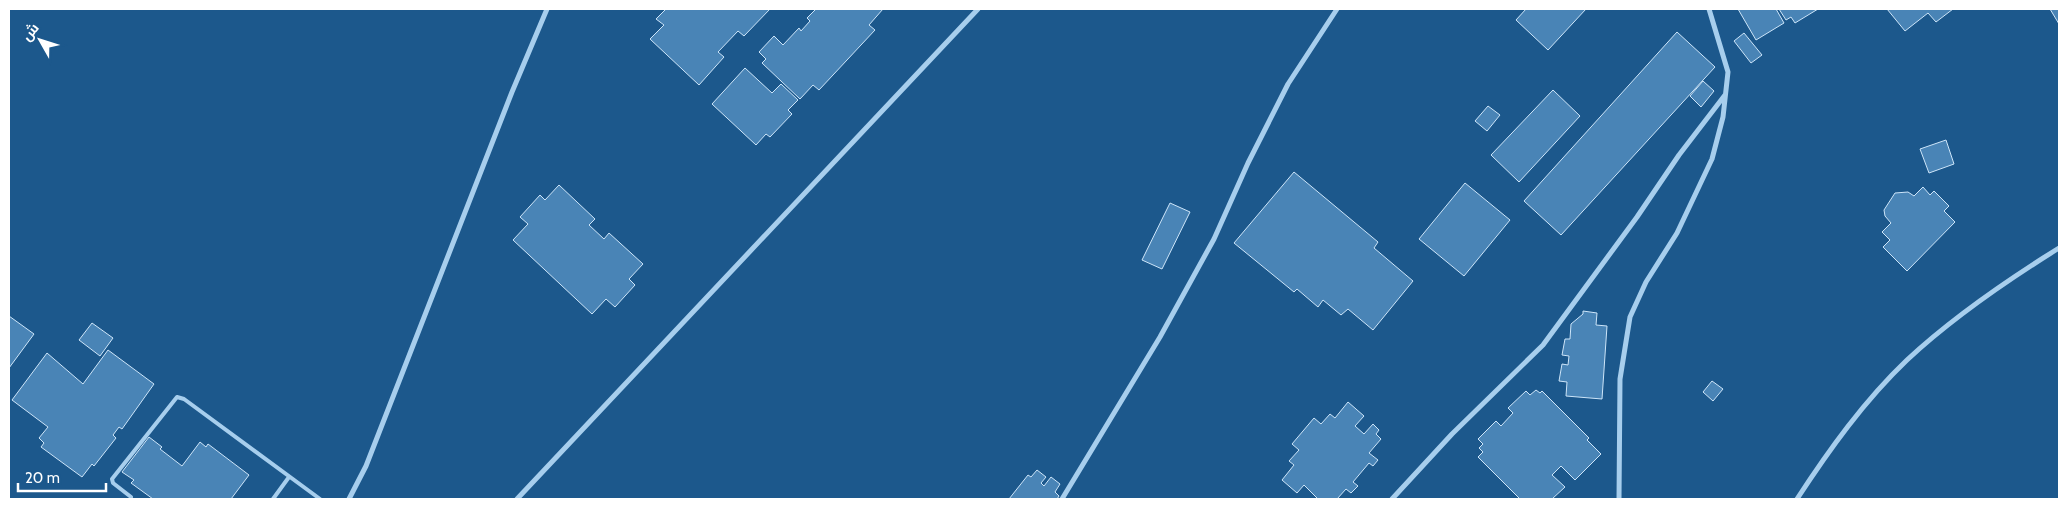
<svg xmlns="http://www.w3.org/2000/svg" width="2068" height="508" viewBox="0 0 2068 508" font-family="Cabin,Cairo,sans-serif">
<rect width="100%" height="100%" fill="#1c588c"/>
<!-- building -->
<path fill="#4984b6" stroke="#cde5f9" d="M666 9H770L744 36 738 31 718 52 724 57 699 85 650 39 664 25 656 19Z
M816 9H883L869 25 875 30 819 90 813 85 800 99 762 63 766 59 759 52 774 36 783 45 799 28 801 31 810 21 807 18Z
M1526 9H1586L1548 50 1516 20Z
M1738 9H1776L1784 23 1756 40Z
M1779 9H1818L1795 23 1791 17 1786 20Z
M1887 9H1953L1936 22 1928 13 1905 31Z
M2050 9H2059V24Z
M1677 32 1715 67 1561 235 1524 201Z
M1744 33 1762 55 1751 63 1734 41Z
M745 68 772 93 781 84 798 100 788 110 792 114 770 137 766 134 756 145 712 104Z
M1703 81 1714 91 1701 107 1690 96Z
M1553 90 1580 116 1519 182 1491 155Z
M1488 106 1500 115 1487 131 1475 121Z
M1946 140 1954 164 1929 173 1920 149Z
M1294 172 1378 242 1374 248 1413 281 1373 330 1348 309 1341 315 1323 300 1318 307 1297 289 1294 292 1234 243Z
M1465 183 1510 220 1464 276 1419 239Z
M559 185 595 219 589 225 604 239 609 233 643 264 629 279 635 285 615 307 606 299 592 314 513 240 528 224 520 217 540 195 545 200Z
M1923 187 1930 195 1934 191 1949 206 1944 211 1955 222 1907 271 1883 247 1890 240 1882 232 1891 223 1885 216 1884 210 1895 193 1908 192 1914 196Z
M1170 203 1190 212 1162 269 1142 260Z
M1583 311 1597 313 1596 325 1607 326 1602 399 1566 396 1567 382 1559 381 1562 364 1568 365 1569 356 1562 355 1565 339H1570L1571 324 1583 314Z
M9 316 34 334 9 368Z
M92 323 113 338 100 356 79 340Z
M108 350 154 384 122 429 119 427 113 435 116 438 94 466 92 464 82 477 41 447 44 443 39 438 48 427 12 400 47 353 83 384Z
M1712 381 1723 389 1713 401 1703 392Z
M1536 390 1540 393 1542 391 1589 438 1587 440 1601 454 1575 480 1561 466 1552 475 1565 487 1552 499H1520L1478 457 1483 452 1479 448 1483 444 1478 439 1496 421 1501 426 1513 413 1508 408 1526 391 1530 395Z
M1348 402 1364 416 1355 426 1364 434 1373 424 1379 430 1376 434 1381 439 1369 453 1378 460 1373 466 1369 463 1353 482 1358 486 1351 493 1346 489 1337 499H1318L1304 485 1297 493 1282 480 1294 465 1289 461 1299 450 1292 444 1314 418 1321 424 1330 414 1335 418Z
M149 437 162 447 160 449 182 466 200 442 206 447 208 444 249 475 231 499H153L131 483 134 480 122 472Z
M1037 470 1046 477 1041 483 1044 486 1051 477 1060 484 1055 492 1059 496 1057 499H1009L1028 475 1031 477Z"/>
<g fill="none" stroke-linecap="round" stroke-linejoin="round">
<!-- service -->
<path stroke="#a7ceed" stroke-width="4" d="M131 497 113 483 112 479 177 397 184 399 320 499
M273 499 289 477"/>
<!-- minor -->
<path stroke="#a7ceed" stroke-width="5" d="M349 499 366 466 512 92 547 9
M517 499 978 9
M1062 499 1160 337 1214 239 1248 163 1288 84 1337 9
M1392 499 1452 434 1543 345 1637 217 1679 155 1725 95
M1619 499 1620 379 1630 317 1646 282 1677 233 1712 159 1723 117 1728 72 1709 9
M1797 499C1829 450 1864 401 1907 360 1953 317 2006 281 2059 248"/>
</g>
<!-- border -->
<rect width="2068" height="508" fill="none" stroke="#ffffff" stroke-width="20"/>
<!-- north arrow -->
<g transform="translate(40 40) rotate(309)" stroke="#1c588c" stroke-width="4" paint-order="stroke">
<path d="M0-4L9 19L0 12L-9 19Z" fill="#ffffff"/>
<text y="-8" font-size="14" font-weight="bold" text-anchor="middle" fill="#ffffff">ش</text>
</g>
<!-- scale -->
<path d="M18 483v8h88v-8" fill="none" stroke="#ffffff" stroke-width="2.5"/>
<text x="25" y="483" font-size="15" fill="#ffffff" stroke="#1c588c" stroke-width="4" paint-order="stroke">20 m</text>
</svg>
